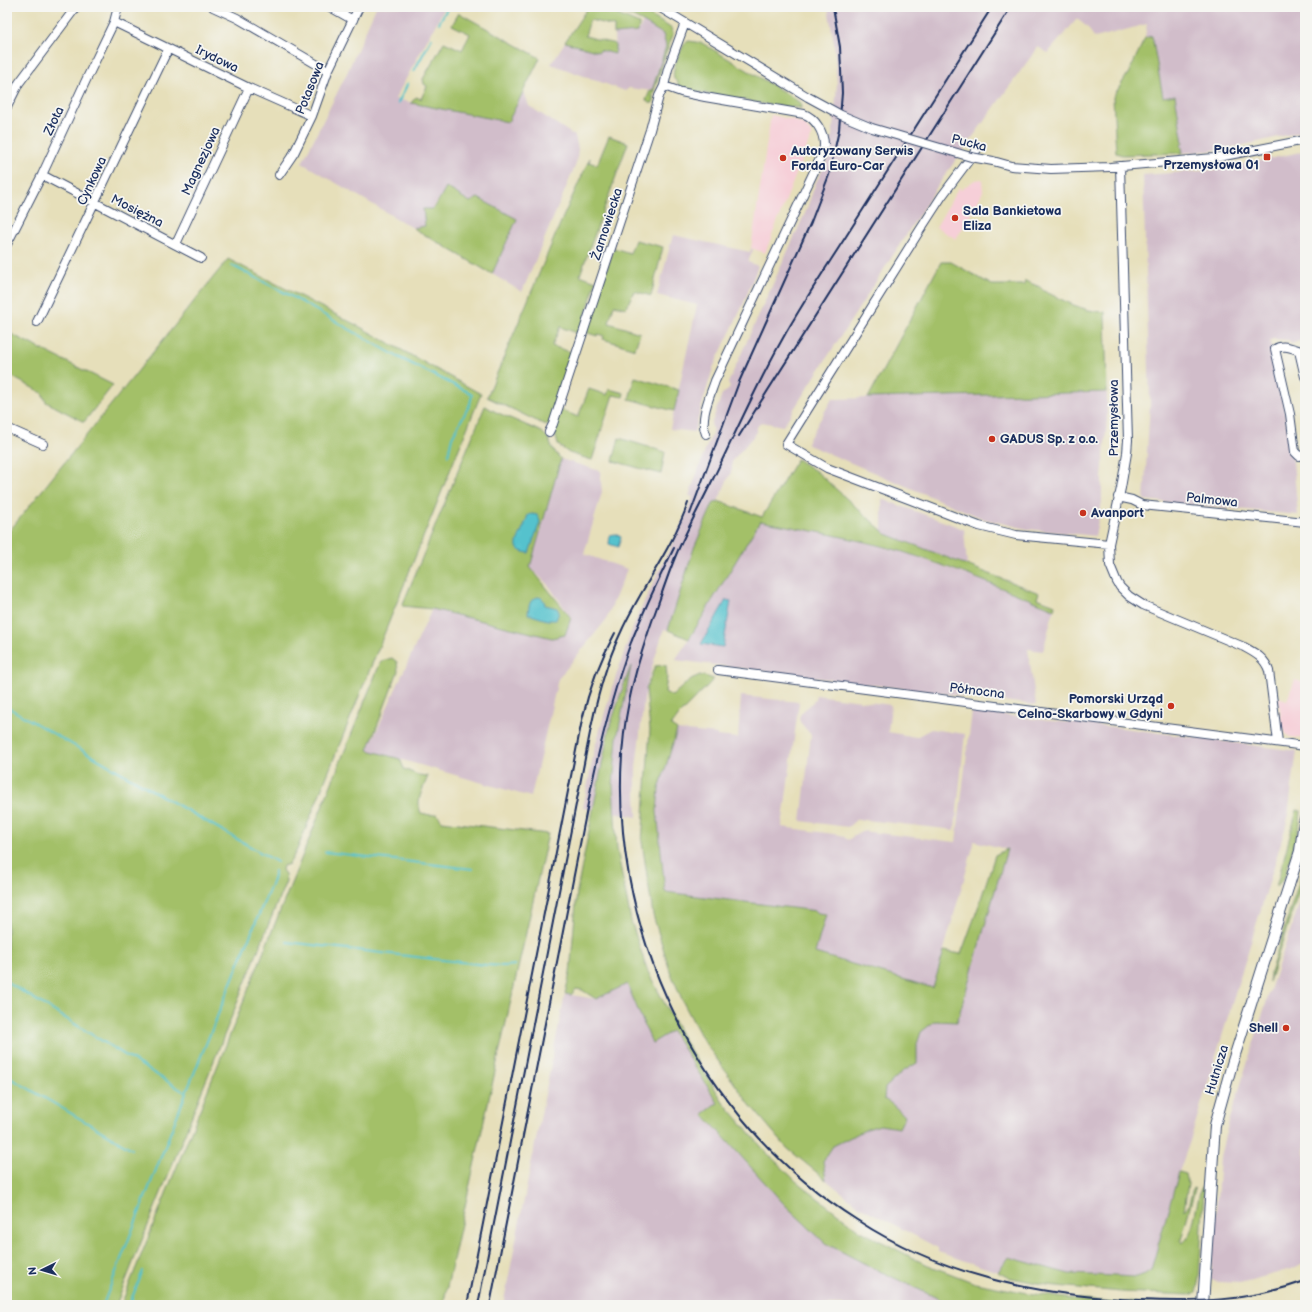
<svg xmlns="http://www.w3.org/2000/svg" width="1312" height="1312" viewBox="0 0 1312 1312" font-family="'Balsamiq Sans',sans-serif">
<rect width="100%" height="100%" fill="#f6f6f2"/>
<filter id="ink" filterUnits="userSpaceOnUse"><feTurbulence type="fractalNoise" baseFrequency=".025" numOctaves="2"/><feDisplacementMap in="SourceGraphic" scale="8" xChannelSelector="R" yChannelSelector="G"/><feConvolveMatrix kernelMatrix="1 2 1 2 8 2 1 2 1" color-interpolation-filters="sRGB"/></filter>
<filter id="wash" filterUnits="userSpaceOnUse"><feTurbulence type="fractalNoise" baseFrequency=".012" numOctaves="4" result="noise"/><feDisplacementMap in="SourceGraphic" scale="16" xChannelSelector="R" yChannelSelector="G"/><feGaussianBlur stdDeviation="0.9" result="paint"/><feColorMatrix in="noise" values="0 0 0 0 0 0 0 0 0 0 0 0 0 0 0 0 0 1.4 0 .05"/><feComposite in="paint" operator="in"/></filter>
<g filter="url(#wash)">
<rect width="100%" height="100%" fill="#e6dfba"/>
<!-- built -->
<path fill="#f6cfd8" d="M771 115 793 120 805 125 812 134 765 253 751 248Z
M982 179 983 191 974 210 956 239 936 227 959 187 961 190 970 183 975 180Z
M1295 680 1305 683V739L1290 737 1286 734 1282 726 1278 697 1287 700Z"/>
<!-- industrial -->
<path fill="#d1bdca" d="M376 7H445L395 99 508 122 524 91 529 106 575 136 578 149 576 164 522 292 492 274 517 219 470 202 446 188 432 209 425 227 413 228 302 163 346 75Z
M828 7H1305V131L1244 145 1208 151 1183 153 1181 144 1183 143 1175 95 1163 97 1152 36 1145 38 1147 24 1095 38 1086 26 1077 19 1048 53 1038 47 940 182 783 426 761 422 757 427V432L732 461V470L718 501 713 504 694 548 668 630 664 629 648 680 644 699 636 768V794L637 817 583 808 595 747 611 691 630 635 639 613 684 519 693 497 689 496 706 448 714 430 711 425 722 394 727 391 730 388 728 383 806 211 816 182 830 156 835 109 837 84 834 43Z
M643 22 663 34 666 45 652 91 629 88 625 91 551 64 565 42 599 52 600 49 615 54 614 34 638 32Z
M1305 151V339L1291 344 1289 340 1273 339 1270 341 1285 413 1293 461 1298 515 1144 500 1150 403 1143 175 1213 170 1240 165Z
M673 235 750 252 751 248 753 250 748 262 758 266 743 305 713 368 694 432 670 429 697 305 657 295Z
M1107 392V421L1102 478V502L1095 536 1027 529 984 519 806 444 832 399Z
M561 459 600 471 602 492 584 554 627 569 606 620 558 679 531 797 368 750 432 609 552 638 565 635 571 617 549 586 530 567Z
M882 499 964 529 967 565 886 534 882 531Z
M759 521 843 536 900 551 994 585 1054 609 1043 651 1028 649 1036 705 675 660 686 644Z
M816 695 891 705 888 732 916 737 931 729 965 734 955 830 857 819 848 827 801 821 811 735 800 722 799 717 802 712 815 700Z
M741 696 799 702 782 827 841 835 848 840 861 831 956 842 972 711 1052 721 1077 723 1123 728 1297 751 1287 822 1265 896 1190 1141 1179 1172 1151 1270 1145 1274 1137 1277 1069 1274 1008 1257 998 1272 938 1252V1248L859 1206 826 1180 823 1161 833 1146 867 1129 880 1125 899 1127 892 1104 884 1099 885 1088 902 1072 917 1063V1044L921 1032 935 1021 957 1022 1006 849 974 841V844L933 988 815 953 826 914 818 913 816 911 665 892 657 811 659 789 677 730 717 734V736L738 738Z
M1305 887V1262L1292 1269 1240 1283 1218 1282 1211 1279 1220 1158 1225 1135 1272 984Z
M627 984 652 1042 672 1031 719 1104 703 1115 784 1204 825 1243 952 1305H503L565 994 596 999Z"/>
<!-- green -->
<path fill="#a3c067" stroke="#5f7862" d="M588 7H605L618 15 639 24 638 32 614 34V26L590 20 585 36 615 44V54L600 50 599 52 565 42Z
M612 7H636L671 28 673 35 665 55 653 94V103H649L646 100 650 91H652L666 46 663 34 643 22Z
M459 13 540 58 508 122 411 103 416 97 421 99 427 86 424 84 423 79 444 42 462 50 470 34 452 25Z
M1152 36 1163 97 1175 95 1183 143 1181 144 1183 153 1122 155 1116 153 1113 97 1129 72 1145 38Z
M689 41 702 43 792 97 800 103 801 108 770 105 698 92 678 87V83L674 79C671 68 680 53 685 43Z
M609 136 628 143 580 275 596 281 580 334 560 327 552 346 574 353 549 425 543 424 487 397 563 217 590 158 589 162 597 165Z
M446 187 470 202 478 198 517 219 492 274 413 228 425 226 423 209H432L435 207Z
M635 240 663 247 651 296 634 291 626 308 614 305 609 323 640 333 635 349 603 339 604 336 598 334 597 336 585 332 614 248 630 253Z
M228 259 362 328 481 394 297 850 289 864 283 866 282 870 285 874 286 881 116 1305H7V534Z
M941 262H951L992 285H1024L1025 281 1040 287 1044 291C1063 300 1083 312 1105 312L1107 392 868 398Z
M7 332 113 385 84 422 46 402 42 393 7 374Z
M635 377 679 390 674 411 629 399Z
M589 389 607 395 609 389 624 393 623 397 613 395 592 460 569 453 558 445 554 429 561 410 578 417Z
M485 406 496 412 542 432 548 438 553 450 561 459 530 567 571 618 565 635 552 638 432 609 402 606Z
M619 438 665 452 661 474 613 461Z
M797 459 817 472 886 534 1039 593 1037 598 1055 605 1054 609C1003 589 952 567 900 551 854 538 807 530 760 521L689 639 668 630 694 548 713 504 718 501 762 517Z
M392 658 397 662 398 671 368 750 400 759 404 769 418 775 428 776C424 788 415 800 421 813L430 815 437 814 442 821 548 834 443 1305H121L381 661Z
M666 665 667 677 665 692 672 696 691 679 700 675 714 679 679 715 671 726 677 730 659 789 657 811 665 892 816 911 818 913 826 914 815 953 933 988 944 951 961 954 979 905 995 855 1007 849 957 1022 935 1021 921 1032 917 1044V1063L902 1072 885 1088 884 1099 892 1104 905 1116 899 1128 880 1125 867 1129 833 1146 823 1161 826 1180 787 1148 750 1105 703 1040 684 1004 670 971 653 915 642 842 650 730 646 689 655 666Z
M631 666 617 738 613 786 617 849 631 921 648 972 685 1042 724 1103 765 1151 797 1182 859 1230 923 1263 975 1283 1028 1293 1080 1300 1188 1305H952L873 1268 825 1243 784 1204 703 1114 718 1103 672 1031 652 1043 627 984 596 999 582 990 576 989 571 995 565 994 570 973 577 891 609 729 623 687Z
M1297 810 1301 811 1300 823 1285 876 1282 881 1276 887Z
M1305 863V873L1269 982 1270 973Z
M1179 1172 1186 1174 1188 1184 1184 1210 1188 1207 1193 1188 1195 1189 1181 1240 1183 1243 1191 1233 1201 1187 1204 1189 1199 1278 1196 1293 1189 1295 1121 1292 1047 1285 1007 1277 998 1272 1008 1257 1069 1274 1137 1277 1145 1274 1151 1270Z"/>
<!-- water -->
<path fill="#55c2cd" stroke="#387896" d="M532 514 537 515 540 521 539 525 529 553C511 551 517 542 522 530 525 525 526 520 528 515Z
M615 534 621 537 618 547 609 544 610 535Z
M538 597 542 598 544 601 545 605 557 608 559 612 556 620H547L528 614C529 606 529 599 538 597Z
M726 600 731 601 723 647 701 644Z"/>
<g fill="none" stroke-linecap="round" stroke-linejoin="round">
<!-- stream -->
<path stroke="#55c2cd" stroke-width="2" d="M439 23 448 7
M414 71 432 38
M398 103 408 83
M231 265 291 296 398 357 468 392 472 395 470 404 452 437 448 455
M7 707 277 862
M325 852 473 869
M287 942 486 965 504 966 515 965
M7 982 186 1093
M7 1076 132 1149
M103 1305 186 1093 273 880 275 871
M129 1305 143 1271"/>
</g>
</g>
<g filter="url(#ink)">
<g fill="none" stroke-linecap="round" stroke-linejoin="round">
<!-- minor casing -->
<g stroke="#39496c" stroke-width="10">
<path id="minor" d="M213 7 237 18 328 71
M330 7 353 20
M659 7 808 97
M114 22 249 88 312 116
M664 86 681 92 705 97 804 114C815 118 824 132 824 145 824 151 821 157 818 163L715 381C710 396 699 419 706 434
M7 107 19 83 76 7
M978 148 942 196 920 230 786 444 827 468 979 526 1016 535 1109 544
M993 161 1011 166 1051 169 1110 167 1214 158 1305 140
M1120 166 1128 440 1127 453 1121 488 1109 544 1110 565 1117 582 1120 587 1129 596 1143 605 1244 647C1255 653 1265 658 1269 671L1278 742
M42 175 201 258
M279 175 294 153 312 116 328 71 359 7
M7 244 42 175 87 78 114 22 118 7
M176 244 249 88
M37 322 168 49
M1299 351 1305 377
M1305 352C1295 350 1284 343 1275 349L1290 414 1295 452 1299 456 1305 455
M7 428 43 444
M549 432 553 424 650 130 659 96 664 86 668 69 685 23
M1118 497 1132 500 1142 505 1305 522
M718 670 1305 746"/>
</g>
<!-- major casing -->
<g stroke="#39496c" stroke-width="12">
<path id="major" d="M1203 1305 1215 1125 1232 1064 1272 938 1300 851 1303 828 1305 819"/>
</g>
<!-- minor -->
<use href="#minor" stroke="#fff" stroke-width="8"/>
<!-- major -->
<use href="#major" stroke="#fff" stroke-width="10"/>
<!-- rail -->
<path stroke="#1b2f5e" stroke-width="2" d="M992 7C947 78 902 149 857 219 832 259 806 297 783 338 757 384 736 432 713 479 701 504 687 529 676 555 669 572 663 590 657 607 642 649 629 689 624 733 613 828 632 928 674 1013 715 1097 778 1170 857 1220 943 1276 1038 1296 1140 1300 1198 1303 1250 1301 1305 1281
M739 436 1011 7
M690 514 739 382 811 222 829 175 839 130 842 93 840 47 833 7
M467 1305 582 720C589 689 600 660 615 633
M478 1305 588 743C595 705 604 667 621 632 641 588 672 549 688 503
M490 1305 591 788C601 740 613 692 630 645 643 612 658 580 674 548"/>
<!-- minor-bridge casing -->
<g stroke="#39496c" stroke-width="10" stroke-linecap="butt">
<path id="minor-bridge" d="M808 97 841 115 872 128 971 157 993 161"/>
</g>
<!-- minor-bridge -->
<use href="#minor-bridge" stroke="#fff" stroke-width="8"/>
</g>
</g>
<!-- markers -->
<g fill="#c8321e" stroke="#f6f6f2" stroke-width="1.5">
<rect x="1263" y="153" width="8" height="8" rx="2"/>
<circle cx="783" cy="158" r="4"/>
<circle cx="955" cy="218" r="4"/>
<circle cx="992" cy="439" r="4"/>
<circle cx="1083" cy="513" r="4"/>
<circle cx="1171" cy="706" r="4"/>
<circle cx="1286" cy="1028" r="4"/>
</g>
<g text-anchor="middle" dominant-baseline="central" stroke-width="3.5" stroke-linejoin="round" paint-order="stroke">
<!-- street labels -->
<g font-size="13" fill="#1b2f5e" stroke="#f6f6f2">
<text transform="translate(217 59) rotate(26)">Irydowa</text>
<text transform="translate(310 88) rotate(-68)">Potasowa</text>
<text transform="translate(54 121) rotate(-65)">Złota</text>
<text transform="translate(969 143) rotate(14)">Pucka</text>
<text transform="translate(201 161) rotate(-65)">Magnezjowa</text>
<text transform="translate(92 181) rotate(-65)">Cynkowa</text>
<text transform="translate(137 211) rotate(27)">Mosiężna</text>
<text transform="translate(607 224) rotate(-72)">Żarnowiecka</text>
<text transform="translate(1114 418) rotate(-90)">Przemysłowa</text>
<text transform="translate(1212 500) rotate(6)">Palmowa</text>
<text transform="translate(977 691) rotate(7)">Północna</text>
<text transform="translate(1217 1070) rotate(-73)">Hutnicza</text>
</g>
<!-- poi labels -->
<g font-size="13" font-weight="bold" fill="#1b2f5e" stroke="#f6f6f2" text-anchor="start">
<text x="1259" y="150" text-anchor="end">Pucka -<tspan x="1259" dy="15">Przemysłowa 01</tspan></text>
<text x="791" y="151">Autoryzowany Serwis<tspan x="791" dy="15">Forda Euro-Car</tspan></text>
<text x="963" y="211">Sala Bankietowa<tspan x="963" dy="15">Eliza</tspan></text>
<text x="1000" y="439">GADUS Sp. z o.o.</text>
<text x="1091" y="513">Avanport</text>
<text x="1163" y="699" text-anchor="end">Pomorski Urząd<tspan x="1163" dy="15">Celno-Skarbowy w Gdyni</tspan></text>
<text x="1278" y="1028" text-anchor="end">Shell</text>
</g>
</g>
<!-- margin -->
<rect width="1312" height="1312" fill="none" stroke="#f6f6f2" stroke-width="24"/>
<!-- north arrow -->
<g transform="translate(42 1270) rotate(265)" stroke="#f6f6f2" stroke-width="3" paint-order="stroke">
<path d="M0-3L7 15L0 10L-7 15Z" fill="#1b2f5e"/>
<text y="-6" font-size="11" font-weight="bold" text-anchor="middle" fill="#1b2f5e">N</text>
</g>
</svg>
